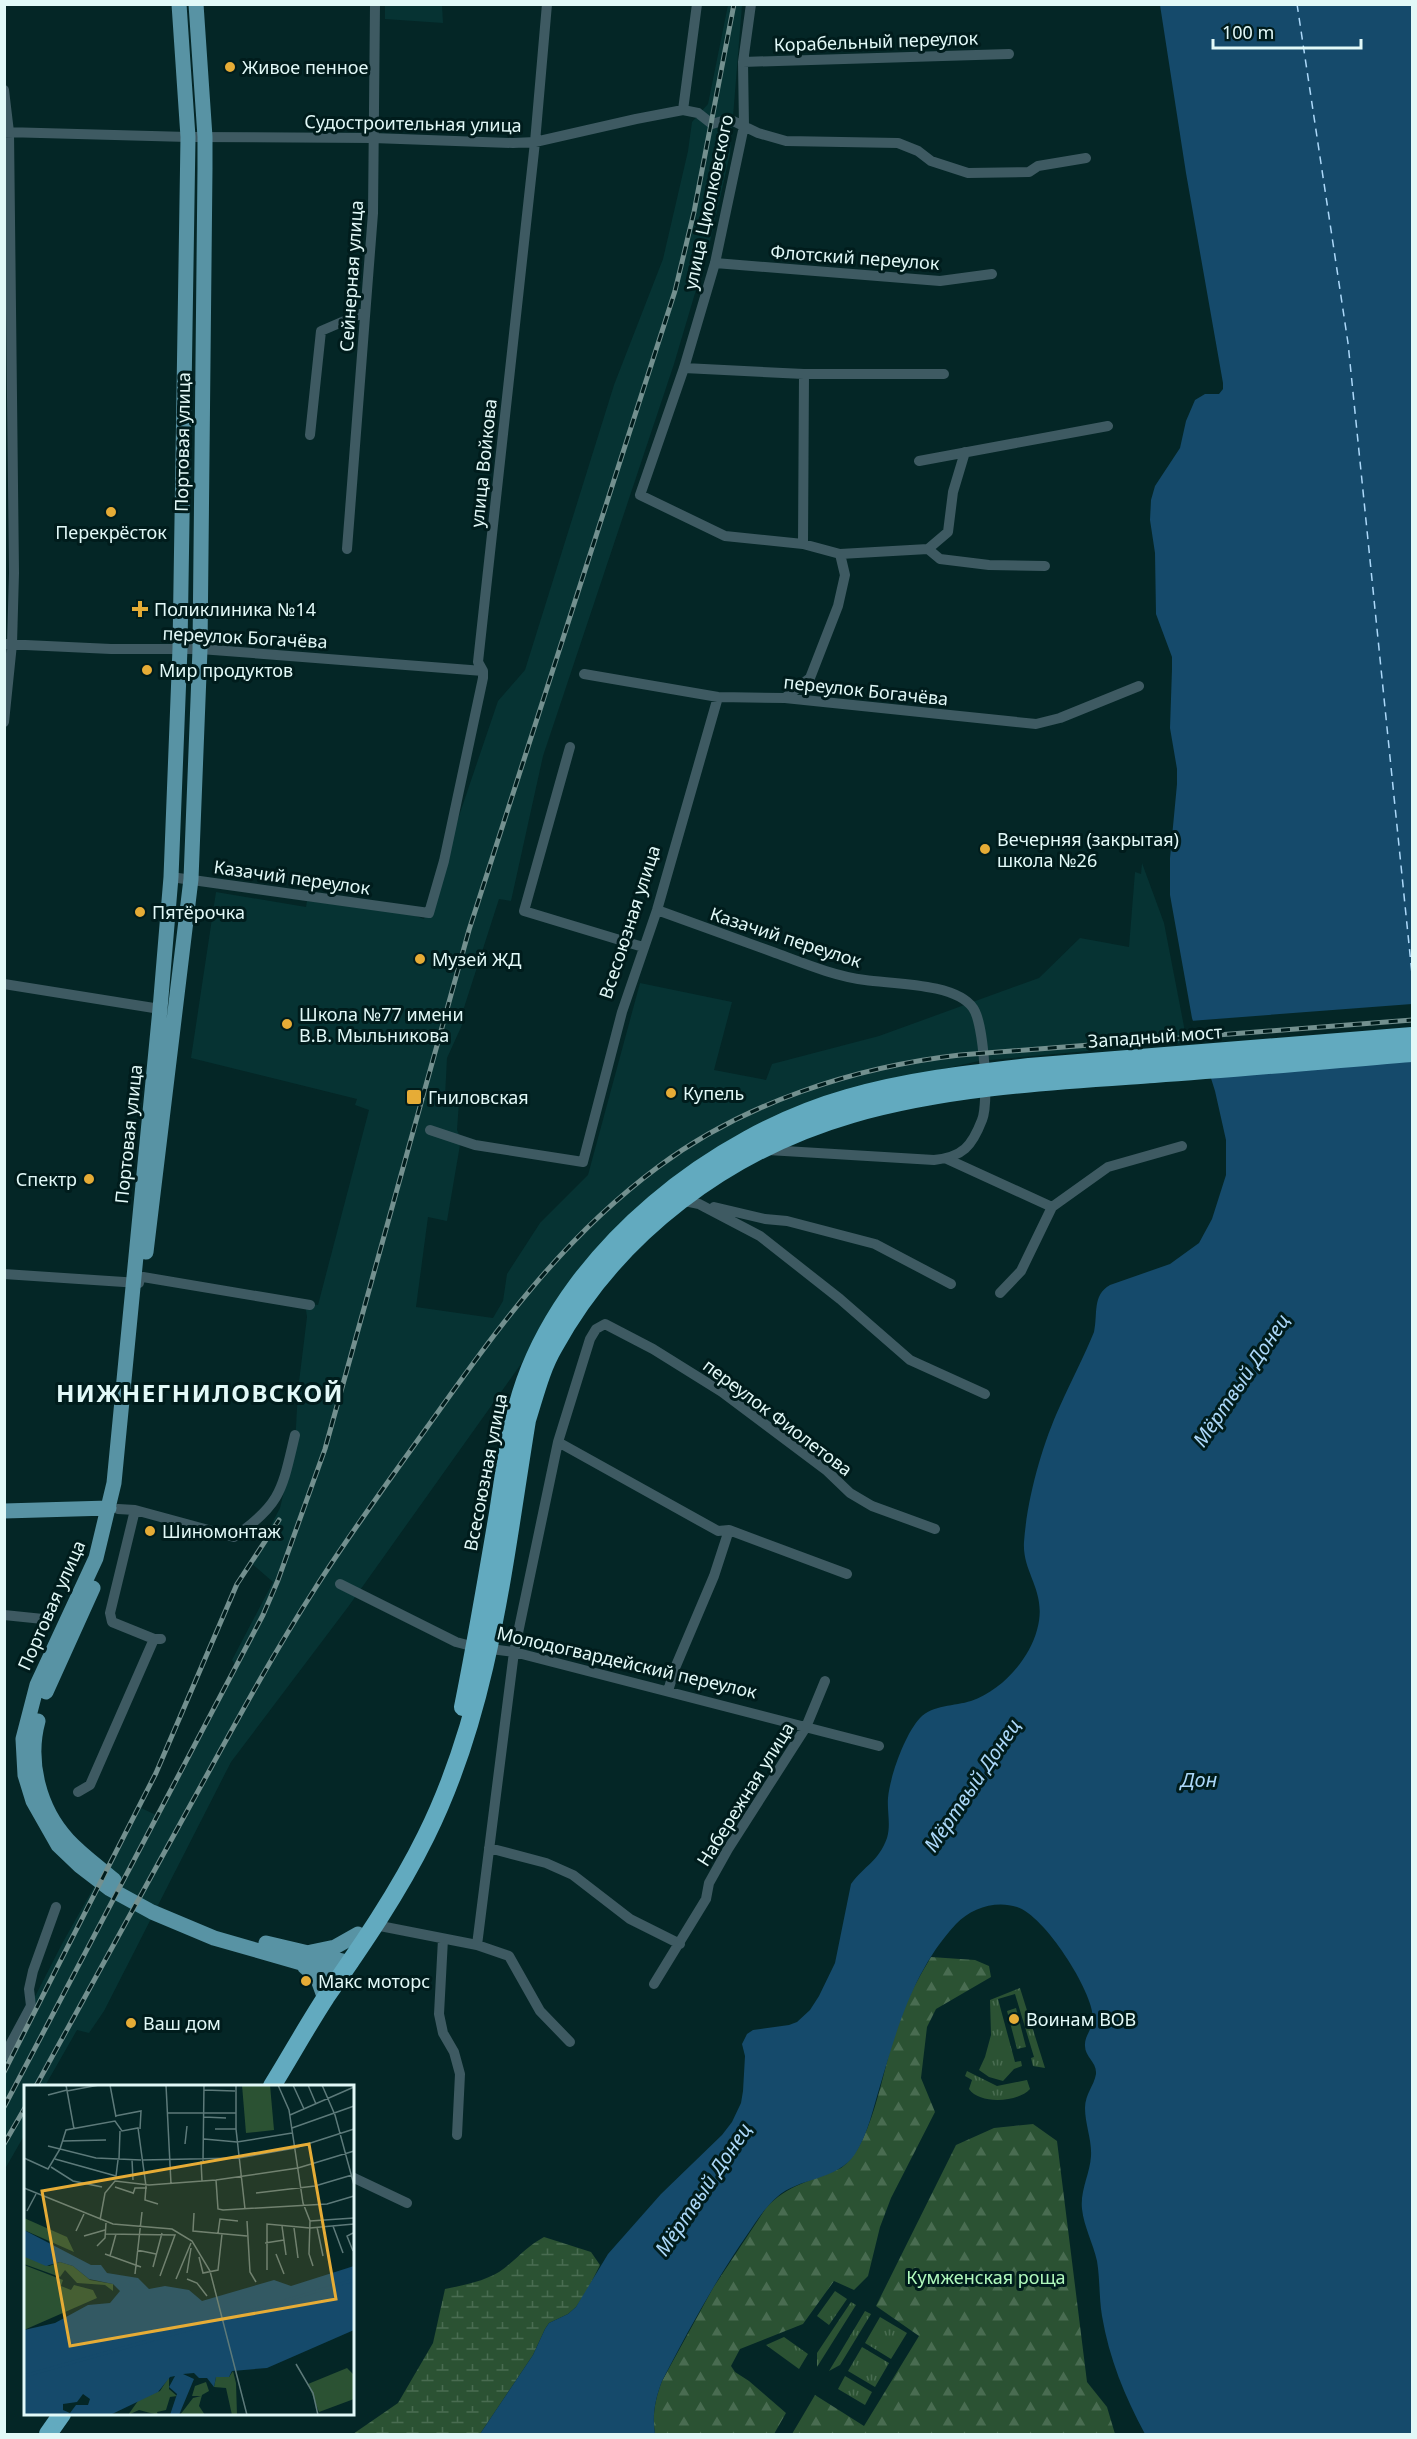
<svg xmlns="http://www.w3.org/2000/svg" width="1417" height="2439" viewBox="0 0 1417 2439" font-family="'Noto Sans',sans-serif">
<defs>
<pattern id="grass-tufts" width="24" height="20" patternUnits="userSpaceOnUse" patternTransform="scale(1.5)"><rect width="24" height="20" fill="#2b5233"/><path d="M3 7l-1-3M5 7V3M7 7l1-3M15 17l-1-3M17 17v-4M19 17l1-3" fill="none" stroke="#496c51"/></pattern>
<pattern id="forest-firs" width="22" height="20" patternUnits="userSpaceOnUse" patternTransform="scale(1.5)"><rect width="22" height="20" fill="#2b5233"/><path d="M5 1l3.5 6h-7zM16 11l3.5 6h-7z" fill="#496c51"/></pattern>
<pattern id="wetland-marsh" width="20" height="14" patternUnits="userSpaceOnUse" patternTransform="scale(1.5)"><rect width="20" height="14" fill="#2b5233"/><path d="M1 5h8M5 5V1M11 12h8M15 12V8" fill="none" stroke="#496c51"/></pattern>
</defs>
<rect width="100%" height="100%" fill="#042626"/>
<!-- built -->
<path fill="#063333" d="M385 5H442L443 23 385 19Z
M728 5H742L730 154 709 246 674 364 543 756 511 901 499 899 461 1017 462 1025 447 1058 445 1097 459 1102 457 1130 461 1139 447 1221 428 1217 416 1307 493 1318 503 1301 507 1274 540 1223 588 1175 640 983 732 1002 714 1070 766 1080 772 1064 879 1036 1039 978 1080 938 1129 947 1135 872 1141 874 1142 863 1164 923 1187 1042 979 1061 898 1079 660 1192 618 1225 557 1302 526 1357 348 1607 231 1762 104 2011 89 2033 77 2030 45 2086H26L25 2134 5 2169V2055L63 1942 139 1807 156 1815 235 1665 232 1660 273 1582 251 1563 280 1508 295 1445 298 1390 307 1317 305 1303 318 1305 369 1110 355 1105 357 1099 191 1058 216 892 306 907 307 901 408 913 424 919 498 701 525 670 614 385 663 259 688 151 692 122 708 104Z"/>
<!-- grass -->
<path fill="url(#grass-tufts)" d="M1020 1988 1045 2068 1033 2066 1031 2058 1034 2057 1015 1994 998 1999 1015 2062 1021 2061 1022 2066 1014 2069 1003 2081 989 2077 979 2070 985 2057 991 2035 990 2000Z
M1016 2008 1026 2047 1017 2049 1007 2011Z
M967 2071 997 2086 1027 2080 1030 2089C1019 2102 980 2105 969 2089L972 2080 965 2076Z
M835 2291 847 2299 829 2325 817 2316Z
M851 2302 856 2305 817 2367V2353Z
M865 2311 871 2314 840 2365 829 2371Z
M880 2317 907 2333 891 2359 865 2343Z
M784 2337 808 2354 799 2369 766 2345Z
M862 2347 889 2363 875 2387 848 2371Z
M845 2376 872 2392 865 2405 838 2389Z"/>
<!-- forest -->
<path fill="url(#forest-firs)" d="M931 1957 975 1960 989 1966 991 1977 936 2009 927 2027 921 2078 935 2112 891 2198 880 2227 868 2276 854 2290 834 2281 803 2324 740 2349 731 2366 735 2372 749 2381 786 2413 774 2434H655C652 2416 655 2399 662 2381L713 2288 766 2208C788 2184 812 2181 841 2168 874 2146 885 2057 899 2019 908 1997 919 1977 931 1957Z
M1033 2124 1057 2141 1087 2382 1107 2407 1115 2434H792L815 2395 864 2426 919 2336 876 2306 956 2145 994 2128Z"/>
<!-- wetland -->
<path fill="url(#wetland-marsh)" d="M544 2237 591 2252 600 2265 587 2291 576 2307 568 2314 549 2323 545 2329 533 2355 480 2434H353L398 2403 433 2343 445 2289C464 2285 482 2282 499 2272 515 2261 527 2246 544 2237Z"/>
<!-- water -->
<path fill="#154a6b" d="M1160 5H1412V2434H1145C1125 2397 1109 2358 1102 2316 1099 2298 1100 2279 1097 2261 1093 2243 1084 2227 1082 2209 1080 2190 1090 2174 1091 2156 1092 2140 1085 2124 1085 2108 1085 2094 1094 2086 1096 2074 1097 2062 1085 2057 1085 2046 1084 2036 1093 2029 1093 2018 1093 1991 1044 1915 1017 1907 996 1900 971 1908 956 1924 914 1969 897 2028 880 2086 873 2109 868 2134 855 2154 837 2181 799 2177 777 2197 765 2207 756 2222 747 2235 715 2281 688 2331 662 2381 655 2399 652 2416 655 2434H480L533 2355 545 2329 549 2323 568 2314 576 2307 608 2254 661 2194 722 2135 732 2122 741 2103 743 2091 745 2056 742 2044 747 2034 753 2030 789 2025 797 2022 810 2010 819 1996 835 1963 851 1884C864 1866 879 1861 887 1838 891 1825 887 1811 888 1798 890 1776 905 1734 920 1718 932 1705 955 1706 971 1701 1001 1691 1029 1660 1037 1630 1048 1591 1022 1574 1024 1542 1027 1499 1042 1445 1060 1406 1071 1381 1084 1357 1094 1332 1098 1314 1092 1295 1110 1285L1170 1264 1199 1243 1212 1219 1226 1175V1140L1215 1091 1192 1018 1170 895V858L1177 784V769L1170 728 1172 669V657L1156 614 1155 553 1150 520 1151 500 1155 486 1180 448 1186 421 1195 400 1205 394H1219L1223 389V383L1186 173Z"/>
<!-- pier -->
<path fill="#042626" d="M1412 1004V1060L1208 1078 1190 1021Z"/>
<g fill="none" stroke-linecap="round" stroke-linejoin="round">
<!-- ferry -->
<path stroke="#acd8f9" stroke-width="1.5" stroke-dasharray="8 6" stroke-linecap="butt" d="M1297 4 1348 343 1412 974"/>
<!-- street -->
<path stroke="#3e5a62" stroke-width="10" d="M751 4 743 62 744 126 715 263 684 368 640 495 725 536 803 544 840 554 928 549 940 559 989 565 1045 566
M743 62 1009 54
M4 90 9 132 14 573 12 644 4 722
M683 110 697 4
M4 132 188 137 373 138 513 143 535 142 636 119 683 110 698 113 712 124 729 119 758 133 786 141 898 143 918 151 931 161 968 173 1029 172 1038 166 1086 158
M715 263 940 281 992 274
M684 368 804 374H944
M310 435 321 331 365 312
M919 461 1108 426
M803 544 804 374
M347 549 373 213 375 4
M928 549 948 532 953 492 965 452
M4 644 111 649H200L483 671
M584 674 718 697 785 698 1036 724 1060 718 1139 686
M785 698 810 678 838 606 845 575 840 554
M570 747 524 911 643 947
M171 877 429 913 444 861 483 678V671L478 662 535 142 547 4
M657 910C695 924 734 938 773 952 803 963 834 976 865 980 893 984 956 983 973 1008 984 1023 989 1103 982 1120 972 1146 963 1157 934 1160L768 1150
M4 984 160 1009
M430 1130 475 1145 583 1162 622 1012 657 910 718 697
M947 1159 1052 1207
M680 1200 699 1204 760 1236 840 1299 910 1360 985 1394
M714 1207 765 1219 787 1221 875 1244 951 1284
M4 1274 139 1283
M143 1277 310 1305
M1000 1293 1021 1271 1052 1207 1108 1167 1182 1146
M558 1442 718 1531 729 1530 847 1574
M118 1509 135 1510 234 1537C282 1504 282 1489 295 1435
M135 1510 110 1613 112 1622 154 1639H161
M340 1584 456 1642 475 1647 514 1652 879 1746
M4 1615 43 1619
M668 1691 675 1668 714 1576 729 1530
M78 1792 90 1785 154 1639
M489 1848 546 1863 573 1875 630 1919 680 1944
M375 1925 477 1945 509 1956 540 2011 570 2042
M443 1939 439 2014 443 2033 454 2052 460 2074 457 2135
M477 1945 514 1652 558 1442 590 1339 596 1329 605 1324 653 1349 722 1392 826 1470 850 1493 872 1506 935 1529
M654 1984 706 1899 709 1883 728 1849 806 1727 825 1681
M4 2056 31 2006 29 1989 33 1971 56 1907
M352 2177 407 2203"/>
<!-- primary -->
<path stroke="#5893a4" stroke-width="15" d="M179 4 188 137 180 648 171 877 160 1009 114 1483 96 1558 37 1685 23 1739 25 1775 33 1801 58 1845 80 1866 110 1889 152 1912 214 1938 343 1975
M146 1252 191 879 200 649 205 168V137L196 4
M4 1511 109 1508
M46 1692 93 1588
M38 1721C27 1761 39 1809 68 1840 82 1855 99 1867 114 1880
M266 1943 351 1963
M311 1952 335 1947 358 1934
M305 1967 317 1977 325 1999"/>
<!-- highway -->
<path stroke="#62aabf" stroke-width="18" d="M463 1707C476 1643 487 1578 498 1513 505 1468 510 1423 525 1381 573 1247 714 1136 848 1098 907 1081 968 1074 1029 1067L1412 1036
M272 2086C290 2057 307 2026 326 1997 362 1945 398 1893 426 1836 490 1707 504 1560 527 1420 535 1395 541 1369 554 1347 617 1232 728 1150 852 1114 950 1086 1053 1081 1154 1074 1241 1068 1326 1060 1412 1053
M48 2434 62 2414"/>
<!-- rail casing -->
<g stroke="#73908f" stroke-width="5">
<path id="rail" d="M4 2072 156 1773 237 1584 279 1520
M36 2086C86 1995 136 1904 186 1813 228 1737 269 1660 316 1587 351 1532 390 1479 428 1426 497 1329 561 1239 658 1167 744 1103 854 1067 960 1055L1412 1020
M4 2107 263 1615 278 1580 325 1449 469 930 675 291 694 212 734 4
M4 2144 26 2106"/>
</g>
<!-- rail -->
<use href="#rail" stroke="#001c1c" stroke-width="3" stroke-dasharray="9" stroke-linecap="butt"/>
</g>
<!-- markers -->
<g fill="#e6ac36" stroke="#001c1c" stroke-width="2">
<circle cx="230" cy="67" r="6"/>
<circle cx="111" cy="512" r="6"/>
<path d="M137 600h6v6h6v6h-6v6h-6v-6h-6v-6h6z"/>
<circle cx="147" cy="670" r="6"/>
<circle cx="985" cy="849" r="6"/>
<circle cx="140" cy="912" r="6"/>
<circle cx="420" cy="959" r="6"/>
<circle cx="287" cy="1024" r="6"/>
<circle cx="671" cy="1093" r="6"/>
<rect x="406" y="1089" width="16" height="16" rx="3"/>
<circle cx="89" cy="1179" r="6"/>
<circle cx="150" cy="1531" r="6"/>
<circle cx="306" cy="1981" r="6"/>
<circle cx="1014" cy="2019" r="6"/>
<circle cx="131" cy="2023" r="6"/>
</g>
<g text-anchor="middle" dominant-baseline="central" stroke-width="6" stroke-linejoin="round" paint-order="stroke">
<!-- street labels -->
<g font-size="18" fill="#e2f9f8" stroke="#001c1c">
<text transform="translate(876 41) rotate(-2)">Корабельный переулок</text>
<text transform="translate(413 123) rotate(1)">Судостроительная улица</text>
<text transform="translate(708 202) rotate(-78)">улица Циолковского</text>
<text transform="translate(855 257) rotate(4)">Флотский переулок</text>
<text transform="translate(351 276) rotate(-86)">Сейнерная улица</text>
<text transform="translate(182 442) rotate(-89)">Портовая улица</text>
<text transform="translate(483 463) rotate(-84)">улица Войкова</text>
<text transform="translate(245 637) rotate(3)">переулок Богачёва</text>
<text transform="translate(866 690) rotate(6)">переулок Богачёва</text>
<text transform="translate(292 877) rotate(8)">Казачий переулок</text>
<text transform="translate(629 922) rotate(-72)">Всесоюзная улица</text>
<text transform="translate(786 937) rotate(18)">Казачий переулок</text>
<text transform="translate(1155 1036) rotate(-4)">Западный мост</text>
<text transform="translate(128 1134) rotate(-84)">Портовая улица</text>
<text transform="translate(778 1417) rotate(37)">переулок Фиолетова</text>
<text transform="translate(485 1472) rotate(-79)">Всесоюзная улица</text>
<text transform="translate(51 1605) rotate(-66)">Портовая улица</text>
<text transform="translate(627 1662) rotate(13)">Молодогвардейский переулок</text>
<text transform="translate(745 1794) rotate(-58)">Набережная улица</text>
</g>
<!-- poi labels -->
<g font-size="18" fill="#e2f9f8" stroke="#001c1c" text-anchor="start">
<text x="242" y="67">Живое пенное</text>
<text x="111" y="532" text-anchor="middle">Перекрёсток</text>
<text x="154" y="609">Поликлиника №14</text>
<text x="159" y="670">Мир продуктов</text>
<text x="997" y="839">Вечерняя (закрытая)<tspan x="997" dy="21">школа №26</tspan></text>
<text x="152" y="912">Пятёрочка</text>
<text x="432" y="959">Музей ЖД</text>
<text x="299" y="1014">Школа №77 имени<tspan x="299" dy="21">В.В. Мыльникова</tspan></text>
<text x="683" y="1093">Купель</text>
<text x="428" y="1097">Гниловская</text>
<text x="77" y="1179" text-anchor="end">Спектр</text>
<text x="162" y="1531">Шиномонтаж</text>
<text x="318" y="1981">Макс моторс</text>
<text x="1026" y="2019">Воинам ВОВ</text>
<text x="143" y="2023">Ваш дом</text>
</g>
<!-- park labels -->
<g font-size="18" fill="#b0f9bd" stroke="#001c1c">
<text x="986" y="2277">Кумженская роща</text>
</g>
<!-- water labels -->
<g font-size="20" font-style="italic" fill="#acd8f9" stroke="#001c1c">
<text transform="translate(1241 1380) rotate(-56)">Мёртвый Донец</text>
<text x="1199" y="1779">Дон</text>
<text transform="translate(972 1785) rotate(-56)">Мёртвый Донец</text>
<text transform="translate(703 2189) rotate(-56)">Мёртвый Донец</text>
</g>
<!-- district labels -->
<g font-size="24" font-weight="bold" letter-spacing="1.5" fill="#e2f9f8" stroke="#001c1c">
<text x="200" y="1392">НИЖНЕГНИЛОВСКОЙ</text>
</g>
</g>
<!-- overview -->
<g transform="translate(24 2085)">
<rect width="330" height="330" fill="#042626"/>
<path d="M0 170 25 181 36 177 49 181 66 195 89 199V206L81 200 53 198 41 185 36 192 0 179ZM0 180 39 195 37 201 47 205 50 200 69 205 73 213 0 245ZM323 283 330 290V314L295 327 284 299ZM209 286 212 298 213 330H208L202 303 190 302 192 292H205ZM145 292V304L153 311 146 312 142 325 133 327 134 330 115 325 104 330 116 313 136 306ZM182 297 185 306 178 310 175 321 181 330H156L169 313 177 311H168L171 301Z" fill="#2b5233"/>
<path d="M0 133 43 152 50 167 0 145Z" fill="#2b5233"/>
<path d="M218 0H246L250 45 222 48Z" fill="#2b5233"/>
<path d="M0 145 67 180H77L83 188 114 193 125 204 141 201 165 205 178 216 250 195 267 201 330 181V245L243 283 208 286 205 292H192L190 302 183 293H175L170 288 159 289 170 294 155 330H146L153 309 145 302 151 291 146 292 134 307 86 330H0V245L31 238 64 220 86 218 96 206 89 199 65 194 49 181 36 177 22 181 1 172ZM59 309 66 314 64 320H52L46 328 39 325V319L53 317Z" fill="#154a6b" fill-rule="evenodd"/>
<path fill="none" stroke="#154a6b" stroke-width="3" d="M200 234 330 195M0 291 195 236"/>
<path fill="none" stroke="#5d7a7a" stroke-width="1.5" d="M42 0 50 44M86 0 92 32M142 0 147 99M212 0V44L221 124M254 0 265 25 279 118 286 136 285 169 289 181M269 0 280 24M284 0 292 19M298 0 311 30 330 100M180 5 211 6M43 6 75 0M24 10 43 5M144 28H212M266 30 330 2M91 31 117 26 116 44M180 32 202 33M268 43 330 21M191 44H212M180 54 213 57 268 48M39 56 82 55M161 59 163 41M0 73 24 84 36 64 24 61M31 74 92 91 94 75M95 74 96 46M108 75 109 95M117 75 72 73 36 64 42 45 91 36 98 46 114 43 122 101M118 75 215 73 271 63 330 44M177 76 178 96M179 76 180 0M27 82 49 96 78 102M192 95 194 124 199 125 303 119 330 111M122 101 121 115 134 119M91 102 109 108M0 103 89 139 148 144 168 156 186 186 223 330M232 108 291 101 328 90M109 109 111 103H123M3 126 12 109M170 128 169 146 223 151M76 135 81 108 91 96 125 100 192 95 274 83 330 66M223 136 226 187 232 197M286 136 330 133M258 141 262 170M309 141 319 168M293 142 299 171M270 143 274 173M52 146 60 129M194 148 196 134 214 136M82 149 151 150 136 191M60 151 81 145M241 158 260 155M73 161 81 153 82 138M113 165 132 169M329 166 323 151 329 148M81 169 117 182M252 169 260 189M86 171 92 149M175 172 179 188 194 185 198 149M129 182 138 148M243 185V139L286 143 330 139M163 188 167 163M111 189 118 127M152 194 167 158M163 194 173 198 183 211M272 279 289 308 294 330"/>
<path fill="#e6ac36" fill-opacity="0.15" stroke="#e6ac36" stroke-width="3" d="M285 59 312 214 46 261 18 106Z"/>
<rect width="330" height="330" fill="none" stroke="#e2f9f8" stroke-width="3"/>
</g>
<!-- border -->
<rect width="1417" height="2439" fill="none" stroke="#e2f9f8" stroke-width="12"/>
<!-- scale -->
<path d="M1213 39v9h148v-9" fill="none" stroke="#e2f9f8" stroke-width="3"/>
<text x="1222" y="39" font-size="18" fill="#e2f9f8" stroke="#001c1c" stroke-width="4.5" paint-order="stroke">100 m</text>
</svg>
